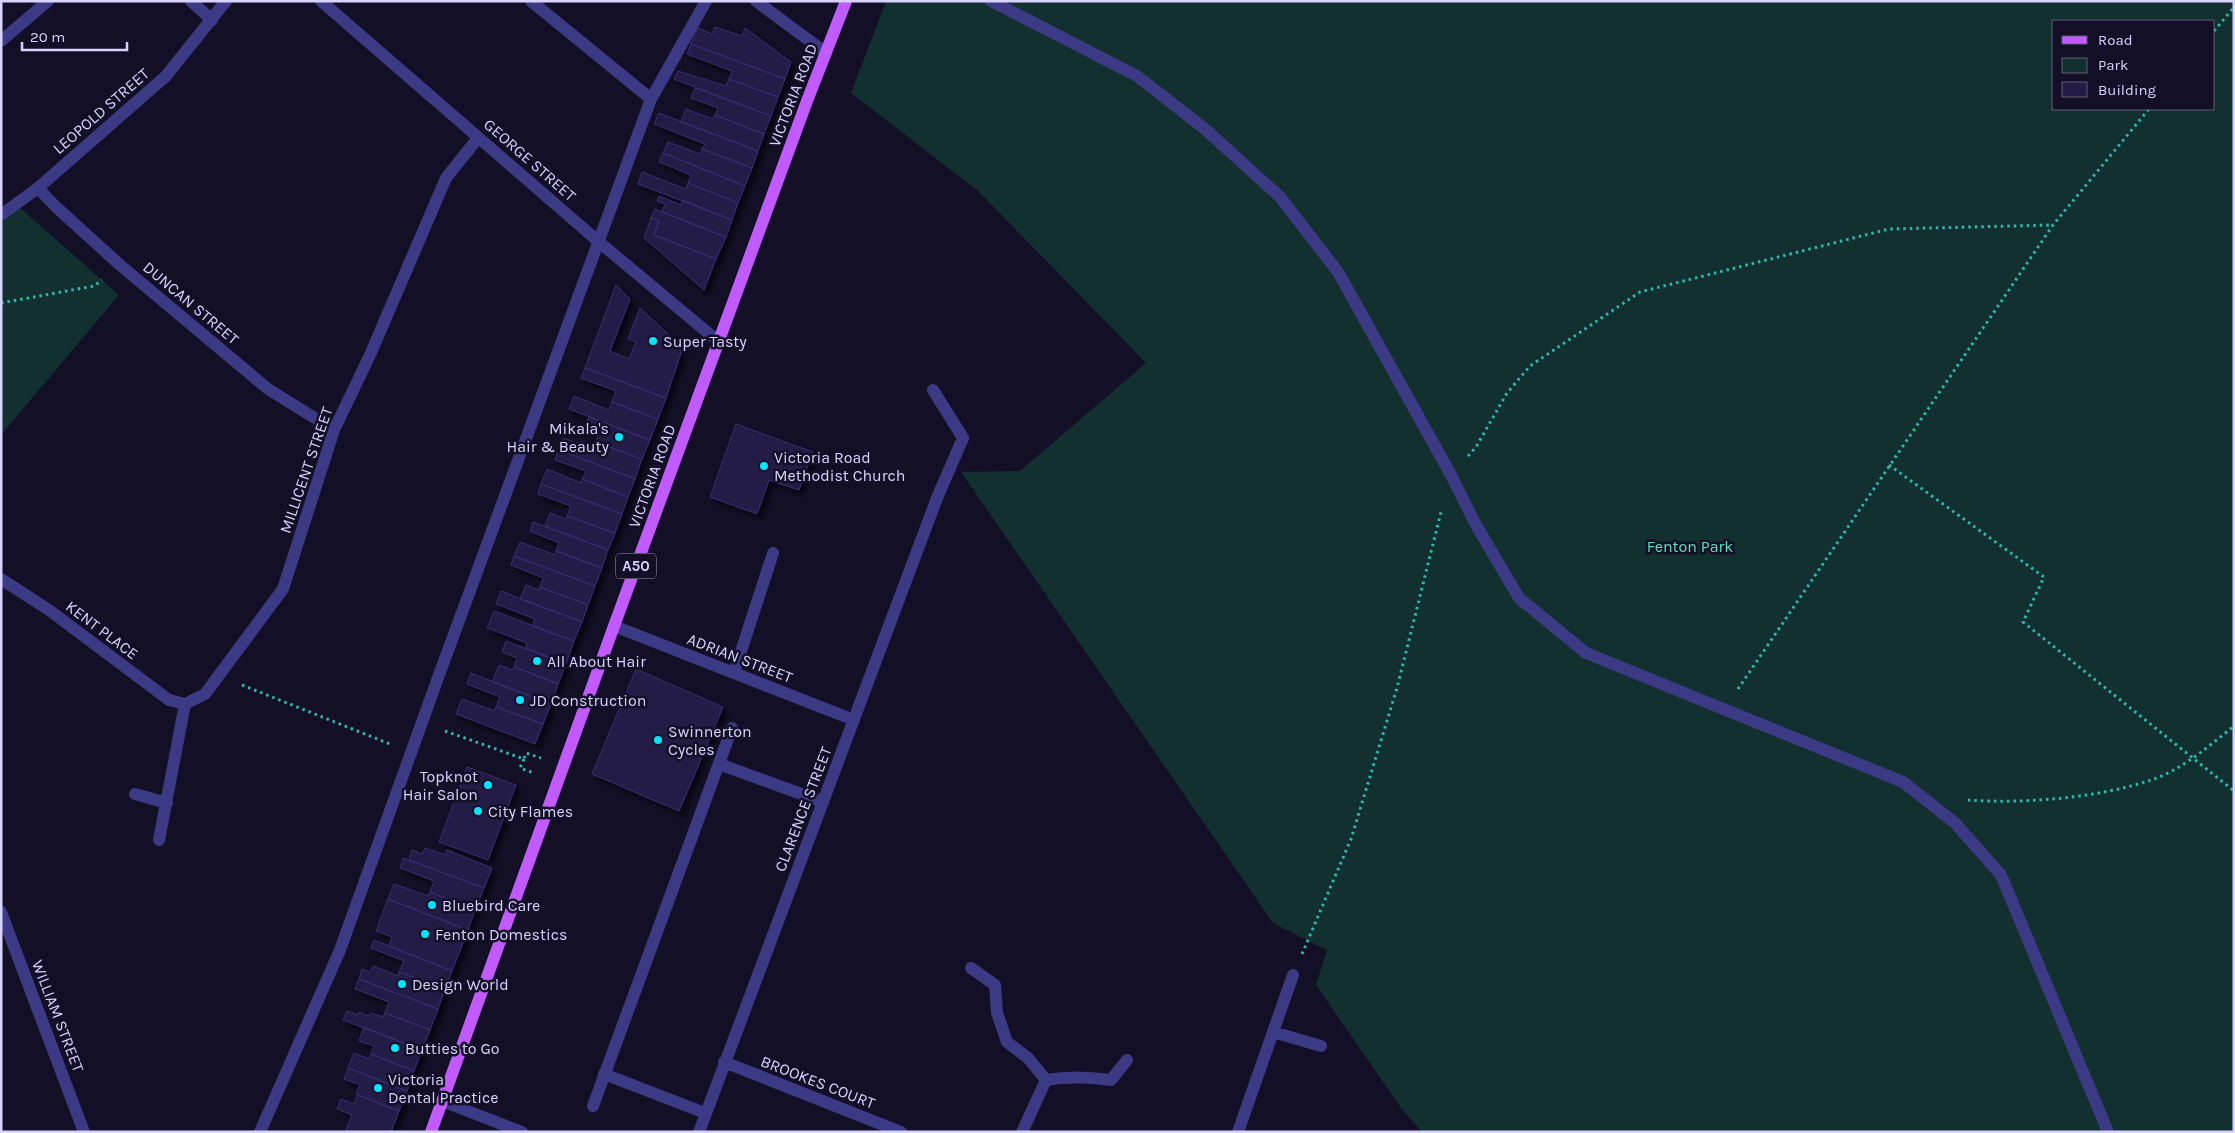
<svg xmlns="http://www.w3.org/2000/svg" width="2235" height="1133" viewBox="0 0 2235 1133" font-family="Karla,sans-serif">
<defs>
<filter id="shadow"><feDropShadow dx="4.5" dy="4.5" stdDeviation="2.5" flood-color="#0009"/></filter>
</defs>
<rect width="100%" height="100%" fill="#130f26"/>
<!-- green -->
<path fill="#12302f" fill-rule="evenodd" d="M886 1H2234V1132H1422L1401 1108 1316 985 1327 950 1273 923 961 472 1020 471 1146 363 978 191 851 93ZM2054 21H2214V109H2054Z
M19 207 119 295 1 435V219Z"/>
<!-- building -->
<path fill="#241b47" stroke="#3b2d73" filter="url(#shadow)" d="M715 27 742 36 745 28 791 62 785 79 691 44 698 28 712 34Z
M691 44 785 79 778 97 729 79 732 71 687 54Z
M678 71 726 86 729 79 778 97 771 116 674 79Z
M695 88 771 116 764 134 715 115 718 108 691 98Z
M686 109 713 119 715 115 764 134 758 151 681 122Z
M659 113 758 151 752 168 702 149 705 144 654 124Z
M668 142 700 154 702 149 752 168 745 186 663 153Z
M663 153 745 186 738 203 688 183 691 175 659 162Z
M642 172 686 189 688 183 738 203 732 220 638 184Z
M659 196 681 205 683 200 732 220 726 237 662 212 665 204 657 201Z
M655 209 726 237 716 259 654 235 659 221 651 218Z
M651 218 659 221 654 235 716 259 704 290 644 238Z
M616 285 630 299 610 351 629 359 636 342 628 339 640 308 680 345 681 353 666 398 585 368Z
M585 368 666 398 658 419 612 402 616 391 581 378Z
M574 396 609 410 612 402 658 419 650 440 569 409Z
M589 417 650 440 642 459 596 442 599 433 584 427Z
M736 424 813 452 799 490 769 480 757 514 710 497Z
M563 438 580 444 581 441 594 446 596 442 642 459 635 479 559 450Z
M559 450 635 479 628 497 582 479 586 471 555 460Z
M547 469 581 483 582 479 628 497 622 514 541 484Z
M541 484 622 514 615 533 567 516 571 506 538 494Z
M550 513 566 519 567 516 615 533 608 550 545 526Z
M533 522 608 550 602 568 556 551 559 543 530 531Z
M520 542 555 555 556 551 602 568 595 586 514 556Z
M514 556 595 586 588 605 540 587 543 578 511 565Z
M526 585 539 590 540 587 588 605 582 622 520 599Z
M501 591 582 622 574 641 532 626 535 619 496 604Z
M494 611 574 641 566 664 525 648 527 643 487 628Z
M506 641 566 664 558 684 514 667 517 658 502 652Z
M499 665 513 670 514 667 558 684 551 704 492 682Z
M636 669 723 707 679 811 592 774Z
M471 673 551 704 543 724 496 707 500 697 467 684Z
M462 699 495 711 496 707 543 724 535 744 456 714Z
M467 767 516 785 488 860 439 842Z
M425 848 445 855 447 850 492 868 484 888 409 860 412 850 422 854Z
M403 858 484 888 475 910 430 892 434 881 400 868Z
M394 884 429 896 430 892 475 910 468 930 388 899Z
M388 899 468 930 452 971 389 946 392 937 376 931Z
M374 940 452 971 445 989 399 972 404 961 371 948Z
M373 966 398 976 399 972 445 989 438 1009 359 979 362 969 370 972Z
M359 979 438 1009 430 1030 385 1013 389 1002 355 989Z
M347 1011 358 1015 359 1012 369 1016 371 1013 383 1017 385 1013 430 1030 422 1050 343 1020Z
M364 1027 422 1050 414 1071 371 1054 374 1046 359 1041Z
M354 1053 369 1059 371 1054 414 1071 407 1091 348 1068Z
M348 1068 407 1091 399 1111 356 1094 360 1085 344 1079Z
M358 1095 399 1111 391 1132H345L352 1115 337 1109 341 1099 354 1104Z"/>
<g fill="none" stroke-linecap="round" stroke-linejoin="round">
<!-- path -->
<path stroke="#2fb8b0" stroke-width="3" stroke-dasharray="2.5 4" stroke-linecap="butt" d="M2214 31 2234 7
M1 303 94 286 102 280
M1468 456 1476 447 1507 393 1530 366 1640 292 1889 229 2053 225
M1889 465 2044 577 2023 622 2234 791
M242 685 390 744
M1738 689 2053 225 2149 109
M445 731 524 759 526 753 541 758
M524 759 520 768 534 773
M1968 800C2024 804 2100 798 2154 779 2184 768 2209 746 2234 726
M1302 954 1351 839 1397 688 1441 512"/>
<!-- lane -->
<path stroke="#3d3a85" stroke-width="12" d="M531 1 651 99
M991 1 1137 76 1205 129 1280 197 1338 272 1451 475 1476 525 1519 598 1586 653 1903 782 1955 823 2001 875 2108 1132
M1 41 48 1
M933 390 963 438 937 498
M734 673 773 553
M719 764 823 802
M971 968 995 985 997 1013 1007 1042 1028 1058 1046 1080C1069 1076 1089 1077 1111 1080L1127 1060
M604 1074 705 1113
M593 1106 732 728
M260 1132 340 950 439 675 651 99 706 1"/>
<!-- street -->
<path stroke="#3d3a85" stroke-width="12" d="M191 1 212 20
M321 1 599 242 719 342
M756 1 826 53
M38 188 55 206 120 265 268 389 334 430
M1 215 38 188 166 76 226 1
M1 579 49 610 169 700 185 704
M614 626 854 720
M135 794 167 803
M159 840 185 704 205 694 283 589 334 430 370 355 446 178 478 138
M1 912 84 1132
M1273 1032 1321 1046
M724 1062 901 1132
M442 1101 522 1132
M699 1132 937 498
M1022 1132 1046 1080
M1238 1132 1293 975"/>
<!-- primary -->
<path stroke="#c25bff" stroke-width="12" d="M431 1132 614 626 807 101 846 1"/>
</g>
<!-- markers -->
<g fill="#00e5ff" stroke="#130f26" stroke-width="2">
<circle cx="653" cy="341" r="5"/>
<circle cx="619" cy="437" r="5"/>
<circle cx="764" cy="466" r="5"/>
<circle cx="537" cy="661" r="5"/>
<circle cx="520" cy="700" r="5"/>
<circle cx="658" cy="740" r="5"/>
<circle cx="488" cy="785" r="5"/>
<circle cx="478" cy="811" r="5"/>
<circle cx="432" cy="905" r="5"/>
<circle cx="425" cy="934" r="5"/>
<circle cx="402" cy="984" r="5"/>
<circle cx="395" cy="1048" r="5"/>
<circle cx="378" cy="1088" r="5"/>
</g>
<g text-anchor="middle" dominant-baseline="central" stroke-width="5" stroke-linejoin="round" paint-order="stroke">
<!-- shield labels -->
<rect fill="#130f26" stroke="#9e99be" stroke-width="1" x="616" y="553.5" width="40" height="25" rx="4"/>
<g font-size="15" font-weight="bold" fill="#d9d4ff">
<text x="636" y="566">A50</text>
</g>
<!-- street labels -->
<g font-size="16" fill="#d9d4ff" stroke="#130f26">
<text transform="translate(793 95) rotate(-69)">VICTORIA ROAD</text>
<text transform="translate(101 111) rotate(-41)">LEOPOLD STREET</text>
<text transform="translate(530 160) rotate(41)">GEORGE STREET</text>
<text transform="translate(191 303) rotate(40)">DUNCAN STREET</text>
<text transform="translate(306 470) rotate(-71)">MILLICENT STREET</text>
<text transform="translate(652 476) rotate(-70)">VICTORIA ROAD</text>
<text transform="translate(102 630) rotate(37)">KENT PLACE</text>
<text transform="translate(740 658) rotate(21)">ADRIAN STREET</text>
<text transform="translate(803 809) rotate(-69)">CLARENCE STREET</text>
<text transform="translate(58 1016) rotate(69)">WILLIAM STREET</text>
<text transform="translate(818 1082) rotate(21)">BROOKES COURT</text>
</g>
<!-- poi labels -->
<g font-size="16" fill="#d9d4ff" stroke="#130f26" text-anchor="start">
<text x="663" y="341">Super Tasty</text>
<text x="609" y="428" text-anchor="end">Mikala's<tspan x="609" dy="18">Hair &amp; Beauty</tspan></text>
<text x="774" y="457">Victoria Road<tspan x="774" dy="18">Methodist Church</tspan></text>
<text x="547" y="661">All About Hair</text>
<text x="530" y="700">JD Construction</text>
<text x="668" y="731">Swinnerton<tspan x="668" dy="18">Cycles</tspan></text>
<text x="478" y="776" text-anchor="end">Topknot<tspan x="478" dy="18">Hair Salon</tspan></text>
<text x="488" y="811">City Flames</text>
<text x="442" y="905">Bluebird Care</text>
<text x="435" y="934">Fenton Domestics</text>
<text x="412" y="984">Design World</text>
<text x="405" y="1048">Butties to Go</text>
<text x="388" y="1079">Victoria<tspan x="388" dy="18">Dental Practice</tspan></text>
</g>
<!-- park labels -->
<g font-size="16" fill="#5fe0c0" stroke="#130f26">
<text x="1690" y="546">Fenton Park</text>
</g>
</g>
<!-- border -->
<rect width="2235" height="1133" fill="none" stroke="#d9d4ff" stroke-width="5"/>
<!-- legend -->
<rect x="2052" y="20" width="162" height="90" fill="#130f26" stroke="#625e7d"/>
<rect x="2062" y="36" width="25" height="8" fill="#c25bff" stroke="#625e7d"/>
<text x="2098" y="45" font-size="15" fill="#d9d4ff">Road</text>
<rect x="2062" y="58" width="25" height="15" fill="#12302f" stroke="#625e7d"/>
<text x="2098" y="70" font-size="15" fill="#d9d4ff">Park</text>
<rect x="2062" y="82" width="25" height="15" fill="#241b47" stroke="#625e7d"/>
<text x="2098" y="95" font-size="15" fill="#d9d4ff">Building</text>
<!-- scale -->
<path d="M22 42v8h105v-8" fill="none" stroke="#d9d4ff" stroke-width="2.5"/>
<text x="30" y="42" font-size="15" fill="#d9d4ff" stroke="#130f26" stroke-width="4" paint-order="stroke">20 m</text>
</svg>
